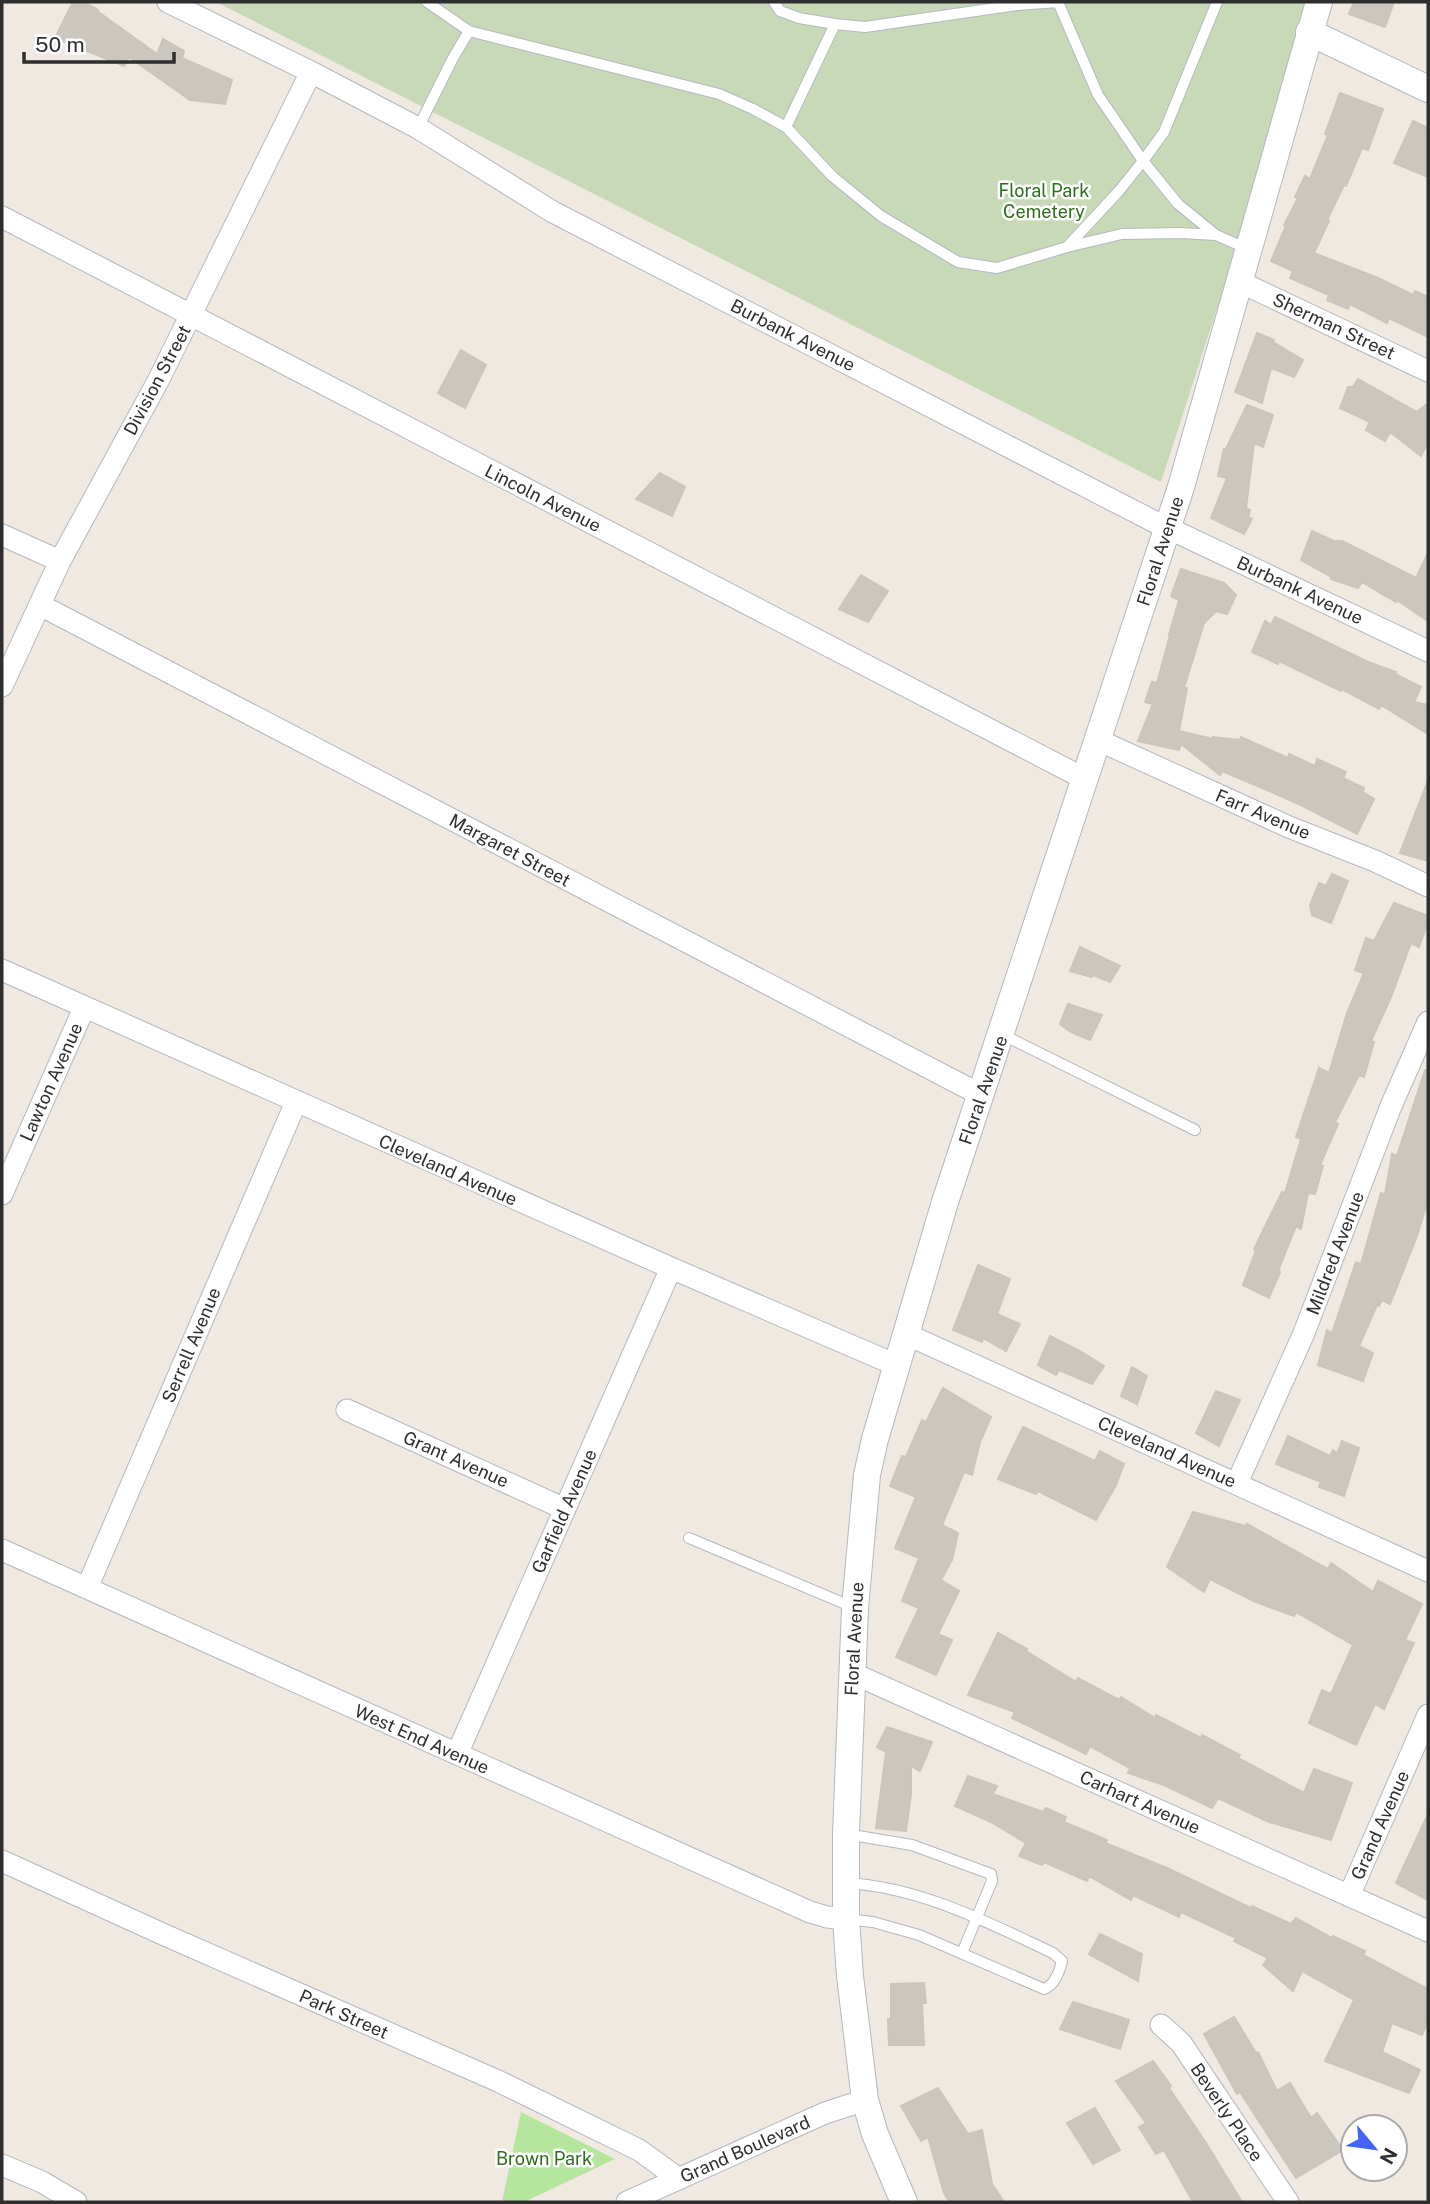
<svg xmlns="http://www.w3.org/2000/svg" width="1430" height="2204" viewBox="0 0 1430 2204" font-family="'Public Sans',sans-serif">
<rect width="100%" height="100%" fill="#efe9e1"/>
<!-- green -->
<path fill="#b6e59e" d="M521 2112 615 2159 524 2202H502Z"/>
<!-- cemetery -->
<path fill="#c8d9b8" d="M216 2H1316L1161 482Z"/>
<!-- building -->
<path fill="#cbc7bf" stroke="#cbc5ba" stroke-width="2" d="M73 2H84L98 10 97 11 157 54 163 39 184 51 182 58 232 80 225 104 190 100 129 57 124 66 55 38Z
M1354 2H1394L1385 27 1349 14Z
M1340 93 1383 109 1368 150 1362 148 1346 186 1344 185 1327 220 1329 221 1314 253 1378 278 1413 295 1415 291 1428 297V337L1389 318 1387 323 1350 304 1348 309 1327 300 1329 295 1290 278 1293 271 1271 261 1286 226 1284 225 1298 198 1295 197 1305 176 1310 179 1328 135 1325 134Z
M1413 121 1428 128V177L1394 163Z
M1257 333 1274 340 1273 342 1303 360 1294 377 1271 368 1262 403 1235 392Z
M461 350 486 365 465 408 438 393Z
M1358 379 1417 412 1428 403V442L1421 456 1390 432 1385 441 1366 430 1370 422 1340 408 1348 387H1353Z
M1247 405 1273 415 1263 447 1254 443 1246 508 1250 510 1248 517 1252 519 1244 534 1211 518 1227 478 1218 476 1224 449H1226Z
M660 473 685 487 672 516 636 499Z
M1312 531 1334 541H1342L1416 578 1428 553V621L1397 600 1396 602 1362 582 1358 588 1331 579 1332 577 1301 560Z
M1181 569 1224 583 1236 595 1227 614 1216 611 1204 623 1184 688H1187L1179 731 1213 739V737L1240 740 1241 737 1288 758 1289 754 1315 766 1317 759 1346 772 1343 778 1364 788 1363 792 1374 799 1357 834 1301 805 1267 790 1222 771 1220 775 1181 744 1179 750 1138 741 1153 704 1145 702 1152 682 1157 683 1170 635H1169L1179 600 1171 596Z
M861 575 888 591 868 622 839 609Z
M1275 617 1368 662 1396 672 1395 674 1421 687 1414 702 1428 705V734L1381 705 1379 709 1342 689 1341 691 1279 661 1278 664 1252 652 1265 621 1271 625Z
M1427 783 1428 784V861L1400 853Z
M1332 874 1348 881 1331 923 1312 915 1310 905 1319 883 1326 886Z
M1394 903 1428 916V922L1419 947 1411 943 1391 997 1371 1041 1374 1042 1364 1077 1359 1075 1335 1122 1338 1124 1320 1165 1323 1166 1315 1194 1308 1193 1301 1229 1296 1226 1278 1271 1280 1272 1269 1298 1243 1285 1256 1250 1254 1249 1282 1192 1285 1193 1301 1139 1296 1137 1319 1068 1329 1073 1347 1013 1364 973 1355 970 1366 938 1374 941Z
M1080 947 1120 966 1110 982 1093 975 1092 977 1070 971Z
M1068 1004 1102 1015 1090 1040 1071 1032 1060 1024Z
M1425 1070H1428V1200L1417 1236 1390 1304 1382 1300 1379 1306 1377 1305 1359 1346 1373 1353 1363 1381 1318 1365 1327 1330 1332 1333 1356 1262 1361 1264 1381 1193 1385 1195 1392 1154 1397 1156Z
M978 1265 1010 1279 997 1314 1020 1324 1006 1351 983 1338 982 1342 953 1330Z
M1050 1336 1080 1351 1104 1366 1092 1384 1059 1370 1056 1375 1038 1365Z
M1132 1367 1147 1376 1137 1404 1121 1396Z
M943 1388 991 1417 980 1442 972 1475 964 1472 942 1525 958 1533 952 1560 941 1580 959 1591 938 1634 952 1640 936 1675 896 1657 919 1608 902 1601 919 1558 895 1548 916 1497 890 1486 902 1456 906 1457 922 1420 926 1422Z
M1216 1391 1240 1400 1219 1446 1196 1433Z
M1023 1427 1095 1461 1100 1451 1124 1464 1116 1485 1096 1520 1038 1491 1036 1494 998 1479Z
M1288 1436 1330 1456 1333 1450 1337 1454 1342 1441 1359 1448 1344 1496 1319 1487 1321 1482 1276 1464Z
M1193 1512 1246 1526 1247 1524 1328 1569 1331 1563 1373 1592 1378 1581 1422 1604 1405 1640 1414 1643 1384 1709 1375 1704 1356 1745 1309 1723 1322 1690 1331 1694 1353 1645 1296 1612 1294 1616 1256 1602 1210 1579 1204 1592 1167 1567Z
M998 1633 1027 1649 1026 1651 1076 1682 1078 1678 1119 1700 1121 1697 1155 1718 1156 1715 1201 1738 1202 1735 1240 1755 1238 1758 1304 1793 1314 1769 1352 1783 1331 1840 1269 1822 1218 1798 1212 1808 1164 1785 1128 1773 1130 1768 1090 1746 1086 1754 1012 1718 1015 1712 968 1695Z
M887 1727 932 1742 920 1771 911 1766V1794L906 1831 876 1828 886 1752 877 1747Z
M968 1776 997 1786 993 1794 1043 1812 1046 1808 1066 1817 1064 1822 1107 1840 1105 1843 1167 1868 1251 1908 1252 1906 1291 1924 1296 1918 1332 1938 1333 1936 1365 1951 1363 1955 1428 1989V2020L1422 2035 1392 2023 1382 2052 1420 2070 1409 2093 1325 2061 1354 2000 1302 1971 1293 1991 1263 1965 1268 1958 1234 1941 1236 1938 1181 1912 1179 1917 1133 1895 1131 1900 1089 1876 1087 1881 1044 1862 1042 1865 1019 1856 1026 1843 991 1822 955 1806Z
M1428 1814V1900L1396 1883Z
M1100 1934 1142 1954 1138 1981 1089 1954Z
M924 1983 926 2003H922L924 2045H889L888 2019H891V1984Z
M1073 2002 1129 2020 1120 2049 1060 2029Z
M1234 2017 1256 2053 1258 2052 1277 2091 1290 2083 1311 2118 1317 2113 1343 2150 1296 2178 1240 2092 1237 2094 1204 2034Z
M1153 2061 1171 2086 1169 2088 1206 2143 1242 2202H1193L1164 2150 1156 2154 1139 2127 1146 2123 1116 2081Z
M938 2088 968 2134 982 2130 992 2184 1004 2202H950L944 2193 928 2137 921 2141 901 2106Z
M1095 2108 1120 2150 1093 2164 1067 2123Z"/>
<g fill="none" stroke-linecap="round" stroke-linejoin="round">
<!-- service casing -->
<g stroke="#b4b7c1" stroke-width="12">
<path id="service" d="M427 2 469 31 719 94 753 109 786 127 832 176 881 216 958 262 997 268 1067 247 1119 191 1143 161 1098 95 1058 2
M774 2 780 11 799 18 835 24 865 27 1017 5 1058 2
M1217 2 1164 132 1143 161 1178 204 1216 235 1248 249
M786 127 835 24
M418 128 453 58 469 31
M1067 247 1122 234 1181 233 1216 235
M1001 1034 1195 1130
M689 1538 855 1608
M846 1834 912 1845 991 1874 992 1881 962 1953
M846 1919 873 1922 919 1935 1044 1989C1054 1986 1060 1971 1062 1961L1053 1953C987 1922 920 1887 846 1883"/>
</g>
<!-- minor casing -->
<g stroke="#b4b7c1" stroke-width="23">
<path id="minor" d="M168 2 311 72 418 128 553 212 1151 520 1428 651
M2 217 1085 779
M1240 282 1428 371
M2 535 60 561
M40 605 981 1095
M2 686 60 561 158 381 311 72
M1098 740 1289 827 1375 861 1428 886
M2 970 671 1268 896 1365
M2 1194 84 1008
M906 1334 1428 1571
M347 1410 565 1509
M1237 1483 1304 1333 1391 1106 1428 1022
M2 1550 810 1912 827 1917 846 1919
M87 1588 296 1102
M852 1673 1428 1931
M457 1754 671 1268
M2 1861 167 1936 498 2081 639 2150 679 2179
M1349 1896 1428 1715
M1161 2025 1181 2043 1288 2202
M2 2165 42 2182 76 2202
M627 2202 825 2113 865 2100"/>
</g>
<!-- tertiary casing -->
<g stroke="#b4b7c1" stroke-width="28">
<path id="tertiary" d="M1309 32 1428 89
M904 2202 875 2134 865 2100 850 1976 846 1919V1834L855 1608 867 1475 875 1439 945 1202 1181 487 1319 2"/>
</g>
<!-- service -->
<use href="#service" stroke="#fff" stroke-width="10"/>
<!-- minor -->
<use href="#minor" stroke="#fff" stroke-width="21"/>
<!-- tertiary -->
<use href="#tertiary" stroke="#fff" stroke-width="26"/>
</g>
<g text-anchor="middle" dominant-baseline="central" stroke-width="5" stroke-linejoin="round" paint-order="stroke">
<!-- park labels -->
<g font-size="18" fill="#2c6e1b" stroke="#fff">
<text x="1044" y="190">Floral Park<tspan x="1044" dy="21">Cemetery</tspan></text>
<text x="544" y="2158">Brown Park</text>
</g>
<!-- street labels -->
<g font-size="18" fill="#2e2e2e" stroke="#fff">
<text transform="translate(1334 326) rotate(25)">Sherman Street</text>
<text transform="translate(793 335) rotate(27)">Burbank Avenue</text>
<text transform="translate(157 380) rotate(-62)">Division Street</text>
<text transform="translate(543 498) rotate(27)">Lincoln Avenue</text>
<text transform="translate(1160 551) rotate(-72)">Floral Avenue</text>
<text transform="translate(1300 590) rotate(25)">Burbank Avenue</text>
<text transform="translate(1263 814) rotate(23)">Farr Avenue</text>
<text transform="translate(510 850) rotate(28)">Margaret Street</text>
<text transform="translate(51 1082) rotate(-66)">Lawton Avenue</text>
<text transform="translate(983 1090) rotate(-71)">Floral Avenue</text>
<text transform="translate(448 1170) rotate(24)">Cleveland Avenue</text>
<text transform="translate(1335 1253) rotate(-69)">Mildred Avenue</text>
<text transform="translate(191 1345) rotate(-67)">Serrell Avenue</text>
<text transform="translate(1167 1452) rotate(24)">Cleveland Avenue</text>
<text transform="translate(456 1459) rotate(24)">Grant Avenue</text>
<text transform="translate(564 1511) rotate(-66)">Garfield Avenue</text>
<text transform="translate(854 1639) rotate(-87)">Floral Avenue</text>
<text transform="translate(422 1739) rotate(24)">West End Avenue</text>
<text transform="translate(1140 1802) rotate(24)">Carhart Avenue</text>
<text transform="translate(1380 1825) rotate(-66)">Grand Avenue</text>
<text transform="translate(344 2014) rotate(24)">Park Street</text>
<text transform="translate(1227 2112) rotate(56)">Beverly Place</text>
<text transform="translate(745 2149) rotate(-24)">Grand Boulevard</text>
</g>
</g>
<!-- border -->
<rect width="1430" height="2204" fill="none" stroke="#2e2e2e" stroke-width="7"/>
<!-- north arrow -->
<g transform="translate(1374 2148) rotate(119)"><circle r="33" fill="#ffffff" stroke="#ababab" stroke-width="2"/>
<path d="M0-5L12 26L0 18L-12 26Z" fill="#4264fb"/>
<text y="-10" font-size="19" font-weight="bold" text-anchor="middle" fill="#2e2e2e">N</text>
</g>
<!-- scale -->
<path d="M24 52v10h150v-10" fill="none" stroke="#2e2e2e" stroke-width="3.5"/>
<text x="35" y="52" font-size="21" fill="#2e2e2e" stroke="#ffffff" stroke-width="5" paint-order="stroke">50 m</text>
</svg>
